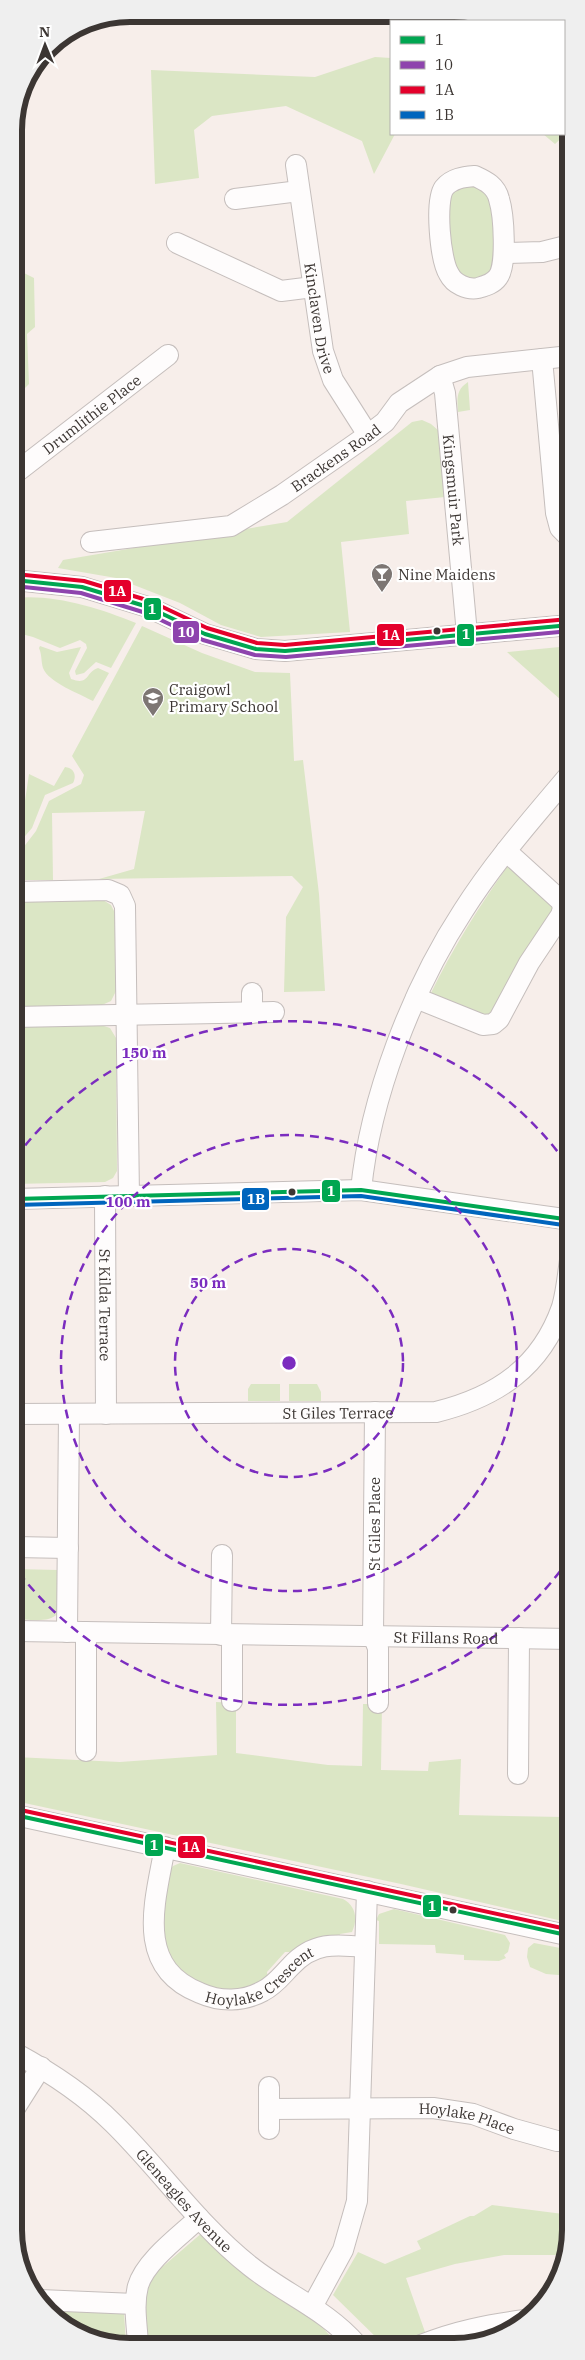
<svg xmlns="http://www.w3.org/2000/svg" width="585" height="2360" viewBox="0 0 585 2360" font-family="'IBM Plex Serif',serif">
<rect width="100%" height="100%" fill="#f7eeea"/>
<!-- green -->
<path fill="#dbe6c5" d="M375 57 391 58V134H395L374 174 362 141 286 106 212 116 194 130 199 178 155 184 151 70 315 77Z
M564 101 570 115V130L555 144 543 134H564Z
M472 182 489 192 499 256 493 273 476 281 459 276 450 260 447 196 453 188Z
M14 268 34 278 35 327 27 334 29 384 21 392 23 436 14 442Z
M468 382 470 410 458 412C457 398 456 390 468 382Z
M422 420 431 424 439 431 445 497 406 501 409 534 341 542 350 632 261 637 221 625 180 603 116 578 58 568 63 560 287 522 412 422Z
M14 598C56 594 98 608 136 623L111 668 96 662 84 673 76 675 75 671 87 648 86 644 80 640 60 648 33 637 14 632Z
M142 626 202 653 255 672 290 673 294 761 303 760 319 894 325 991 284 992 286 917 303 887 292 876 99 879 134 869 145 811 52 813 53 880H14V856L19 853 36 831 49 801 81 784 84 775 72 756Z
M40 646 57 652 81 647 69 673 71 679C90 686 85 672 98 668L109 673 93 701C80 694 48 682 43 668 41 661 42 655 39 648Z
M570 646V708L507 652Z
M65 767C74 768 77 775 73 783L45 795 32 828 14 849V832L25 816 23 814 29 774 54 786Z
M510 863 558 907 490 1018 430 995C453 948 479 906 510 863Z
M14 900H103L111 905 115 913 116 991 111 1001 102 1005 14 1007Z
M101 1025 110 1028 116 1038 117 1171 113 1178 105 1182 14 1184V1027Z
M251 1384H280V1401H248V1389Z
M289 1384H317L321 1392V1401H289Z
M15 1569 58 1570V1613C50 1624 27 1619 15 1619Z
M216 1702 236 1703V1753L328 1765 362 1766 363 1704H382L381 1770 428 1771 429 1762 461 1759 459 1815 563 1817 565 1760 571 1762V1923L401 1884 15 1801V1757L120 1762 217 1755Z
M180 1863 343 1899C356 1906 358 1919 352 1932L340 1934 339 1938 294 1952H285L267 1972 268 1980 255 1987 221 1992 175 1970 163 1937 164 1876 173 1866Z
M394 1909 505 1935 510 1943 508 1952 504 1955 506 1958 499 1961 464 1960V1955L436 1953 435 1945 379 1944V1921L376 1920 379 1914Z
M534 1943 571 1950V1976L546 1974 530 1967 527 1957 528 1948Z
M492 2205 571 2215V2237L567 2255H504L455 2264 406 2278 425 2332 396 2345H384L333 2295 358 2252 385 2264 421 2249 417 2241 470 2216H474Z
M203 2232 317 2321 338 2345 143 2344 142 2304 153 2275Z
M47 2309 124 2313 126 2343 107 2344Z"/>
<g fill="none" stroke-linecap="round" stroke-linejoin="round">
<!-- minor casing -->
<g stroke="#c5bebc" stroke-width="22">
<g id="minor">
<path id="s1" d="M296 165 323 351 333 380 368 435"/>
<path d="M475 176C486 181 496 186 499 199 504 215 507 265 498 277 493 284 485 286 478 288 467 290 454 284 449 274 440 260 435 201 444 188 452 178 464 177 475 176Z"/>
<path d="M235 199 299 191"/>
<path d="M177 243 281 291 313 287"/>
<path d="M505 253 542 252 570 245"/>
<path d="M542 359 556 513 560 528 570 538"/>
<path id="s2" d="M440 376 445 393 467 634"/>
<path id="s3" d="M14 474 168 355"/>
<path id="s4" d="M91 542 231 526 282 495 368 435 385 422 399 403 440 376 467 367 570 356"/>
<path d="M14 580 82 587 148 607 205 634 256 649 285 651 570 625"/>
<path d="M14 892 108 890 120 895 125 906 129 1196"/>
<path d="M252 993V1013"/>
<path d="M416 998 483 1025 493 1024 499 1019 529 963 561 915 563 908 561 901 506 851"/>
<path d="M14 1017 274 1012"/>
<path d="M361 1190C370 1098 412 989 463 911 494 862 533 818 570 774"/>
<path id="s5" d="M105 1196 106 1414"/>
<path d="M14 1199 361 1190 571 1220"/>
<path d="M375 1412 373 1636 378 1648V1703"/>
<path id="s6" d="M14 1414 436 1412C497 1397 541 1367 562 1307 567 1290 568 1271 571 1254"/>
<path d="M15 1547 68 1548"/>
<path id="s7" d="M15 1631 571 1639"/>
<path d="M67 1632 69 1414"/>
<path d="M221 1635 222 1555"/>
<path d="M232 1701V1635"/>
<path d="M86 1751V1632"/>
<path d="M518 1774 519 1638"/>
<path d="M15 1815 571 1936"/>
<path id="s8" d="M165 1847C155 1902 134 1967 200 1993 220 2002 243 2002 263 1991 275 1985 282 1975 291 1966 313 1942 335 1944 365 1947"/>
<path id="s9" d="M15 2053C50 2072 85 2095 113 2123 160 2169 198 2225 250 2266 285 2294 327 2310 357 2345"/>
<path d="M269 2087V2129"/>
<path d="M15 2108 41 2067"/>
<path id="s10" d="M269 2109 433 2108 473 2114 514 2129 557 2141H571"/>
<path d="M40 2300 135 2304"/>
<path d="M312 2307 343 2250 357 2201 367 1891"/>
<path d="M138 2344C137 2325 133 2305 138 2286 145 2261 181 2235 199 2218"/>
<path d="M421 2345C456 2331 487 2325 525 2320"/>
</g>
</g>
<!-- minor -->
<use href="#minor" stroke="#fefcfc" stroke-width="20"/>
<!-- bus-1 casing -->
<g stroke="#fff" stroke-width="8">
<path id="bus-1" d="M14 580 82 587 148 607 205 634 256 649 285 651 570 625
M14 1199 361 1190 571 1220
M15 1815 571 1936"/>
</g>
<!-- bus-2 casing -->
<g stroke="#fff" stroke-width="8">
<path id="bus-2" d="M14 586 81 593 146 613 203 640 255 655 286 657 570 631"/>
</g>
<!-- bus-3 casing -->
<g stroke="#fff" stroke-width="8">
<path id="bus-3" d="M15 574 84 581 150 601 207 628 257 643 285 645 569 619
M16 1809 571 1930"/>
</g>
<!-- bus-4 casing -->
<g stroke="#fff" stroke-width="8">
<path id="bus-4" d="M14 1205 361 1196 570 1226"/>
</g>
<!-- bus-1 -->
<use href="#bus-1" stroke="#00a651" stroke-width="4"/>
<!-- bus-2 -->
<use href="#bus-2" stroke="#8e44ad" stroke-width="4"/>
<!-- bus-3 -->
<use href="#bus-3" stroke="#e4002b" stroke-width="4"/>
<!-- bus-4 -->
<use href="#bus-4" stroke="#0065bd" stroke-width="4"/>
</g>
<!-- distance rings -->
<g fill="none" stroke="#7b2cbf" stroke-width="2.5" stroke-dasharray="9 6">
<circle cx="289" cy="1363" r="114"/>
<circle cx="289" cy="1363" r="228"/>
<path d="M569 1559A342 342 0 0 1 16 1569M16 1157A342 342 0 0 1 569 1167"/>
</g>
<!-- icons -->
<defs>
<g id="bar-pin" transform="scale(1.125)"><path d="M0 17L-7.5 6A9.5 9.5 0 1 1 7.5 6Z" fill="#7d7673" stroke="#fff"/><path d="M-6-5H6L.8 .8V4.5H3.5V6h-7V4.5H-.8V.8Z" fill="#fff"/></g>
<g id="school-pin" transform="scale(1.125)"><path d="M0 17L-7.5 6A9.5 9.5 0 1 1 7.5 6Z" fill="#7d7673" stroke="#fff"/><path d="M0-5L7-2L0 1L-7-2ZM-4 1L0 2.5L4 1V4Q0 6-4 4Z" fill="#fff"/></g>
</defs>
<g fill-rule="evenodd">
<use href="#bar-pin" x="382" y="574"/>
<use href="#school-pin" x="153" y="698"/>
</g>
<!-- markers -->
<g fill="#3c3633" stroke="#fff" stroke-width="2">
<circle cx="437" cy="631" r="4.5"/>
<circle cx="292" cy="1192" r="4.5"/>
<circle cx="453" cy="1910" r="4.5"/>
</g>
<g text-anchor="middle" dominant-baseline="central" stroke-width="4.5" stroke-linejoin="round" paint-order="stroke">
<!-- street labels -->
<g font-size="15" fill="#3c3633" stroke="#fff">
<text stroke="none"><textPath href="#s1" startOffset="155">Kinclaven Drive</textPath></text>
<text stroke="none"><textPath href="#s3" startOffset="98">Drumlithie Place</textPath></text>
<text stroke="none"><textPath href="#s4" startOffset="266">Brackens Road</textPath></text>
<text stroke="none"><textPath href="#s2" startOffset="115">Kingsmuir Park</textPath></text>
<text stroke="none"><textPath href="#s5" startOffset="109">St Kilda Terrace</textPath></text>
<text stroke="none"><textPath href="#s6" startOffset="324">St Giles Terrace</textPath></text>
<text transform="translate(374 1524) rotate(-90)">St Giles Place</text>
<text stroke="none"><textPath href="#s7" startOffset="431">St Fillans Road</textPath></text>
<text stroke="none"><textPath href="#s8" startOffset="235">Hoylake Crescent</textPath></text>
<text stroke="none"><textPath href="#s10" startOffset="199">Hoylake Place</textPath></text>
<text stroke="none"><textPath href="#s9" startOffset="226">Gleneagles Avenue</textPath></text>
</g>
<!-- poi labels -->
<g font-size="15" fill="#3c3633" stroke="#fff" text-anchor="start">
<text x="398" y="574">Nine Maidens</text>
<text x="169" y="689">Craigowl<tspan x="169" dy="17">Primary School</tspan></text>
</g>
</g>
<!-- crop -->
<path d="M0 0H585V2360H0ZM130 22H454A108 108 0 0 1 562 130V2230A108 108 0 0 1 454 2338H130A108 108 0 0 1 22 2230V130A108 108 0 0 1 130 22Z" fill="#efefef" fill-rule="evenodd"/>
<path fill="none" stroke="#3c3633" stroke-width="6" d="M130 22H454A108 108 0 0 1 562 130V2230A108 108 0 0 1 454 2338H130A108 108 0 0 1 22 2230V130A108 108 0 0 1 130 22Z"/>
<circle cx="289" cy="1363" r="8" fill="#7b2cbf" stroke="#fff" stroke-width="2.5"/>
<g font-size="15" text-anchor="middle" font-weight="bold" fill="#7b2cbf" stroke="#fff" stroke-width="4.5" stroke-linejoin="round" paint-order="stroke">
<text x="144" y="1058">150 m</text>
<text x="128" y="1207">100 m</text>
<text x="208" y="1288">50 m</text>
</g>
<g stroke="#fff" stroke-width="2">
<rect x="103" y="579" width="29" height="24" rx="5" fill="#e4002b"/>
<rect x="143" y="597" width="19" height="24" rx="5" fill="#00a651"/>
<rect x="172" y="620" width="28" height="24" rx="5" fill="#8e44ad"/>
<rect x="456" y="623" width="19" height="24" rx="5" fill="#00a651"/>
<rect x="376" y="623" width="29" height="24" rx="5" fill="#e4002b"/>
<rect x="321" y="1179" width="20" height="24" rx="5" fill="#00a651"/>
<rect x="241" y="1187" width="29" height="24" rx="5" fill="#0065bd"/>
<rect x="144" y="1833" width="20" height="24" rx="5" fill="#00a651"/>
<rect x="177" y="1835" width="29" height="24" rx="5" fill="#e4002b"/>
<rect x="422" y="1894" width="20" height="24" rx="5" fill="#00a651"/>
</g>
<g font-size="14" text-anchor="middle" font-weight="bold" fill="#fff">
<text x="117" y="596">1A</text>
<text x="152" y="614">1</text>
<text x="186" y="637">10</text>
<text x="466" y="639">1</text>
<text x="391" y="640">1A</text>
<text x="331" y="1196">1</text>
<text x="256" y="1204">1B</text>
<text x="154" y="1850">1</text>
<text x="191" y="1852">1A</text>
<text x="432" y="1911">1</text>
</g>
<!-- legend -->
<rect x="390" y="20" width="175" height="115" fill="#ffffff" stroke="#b1afad"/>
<rect x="400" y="36" width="25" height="8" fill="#00a651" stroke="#b1afad"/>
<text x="435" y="45" font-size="15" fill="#3c3633">1</text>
<rect x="400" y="61" width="25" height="8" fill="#8e44ad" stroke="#b1afad"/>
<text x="435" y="70" font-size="15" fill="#3c3633">10</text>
<rect x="400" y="86" width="25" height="8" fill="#e4002b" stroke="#b1afad"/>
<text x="435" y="95" font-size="15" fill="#3c3633">1A</text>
<rect x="400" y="111" width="25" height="8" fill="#0065bd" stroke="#b1afad"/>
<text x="435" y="120" font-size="15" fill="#3c3633">1B</text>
<!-- north arrow -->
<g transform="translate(45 45) rotate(359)" stroke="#ffffff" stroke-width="4" paint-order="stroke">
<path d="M0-4L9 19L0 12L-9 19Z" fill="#3c3633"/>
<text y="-8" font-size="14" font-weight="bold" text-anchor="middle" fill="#3c3633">N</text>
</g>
</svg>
